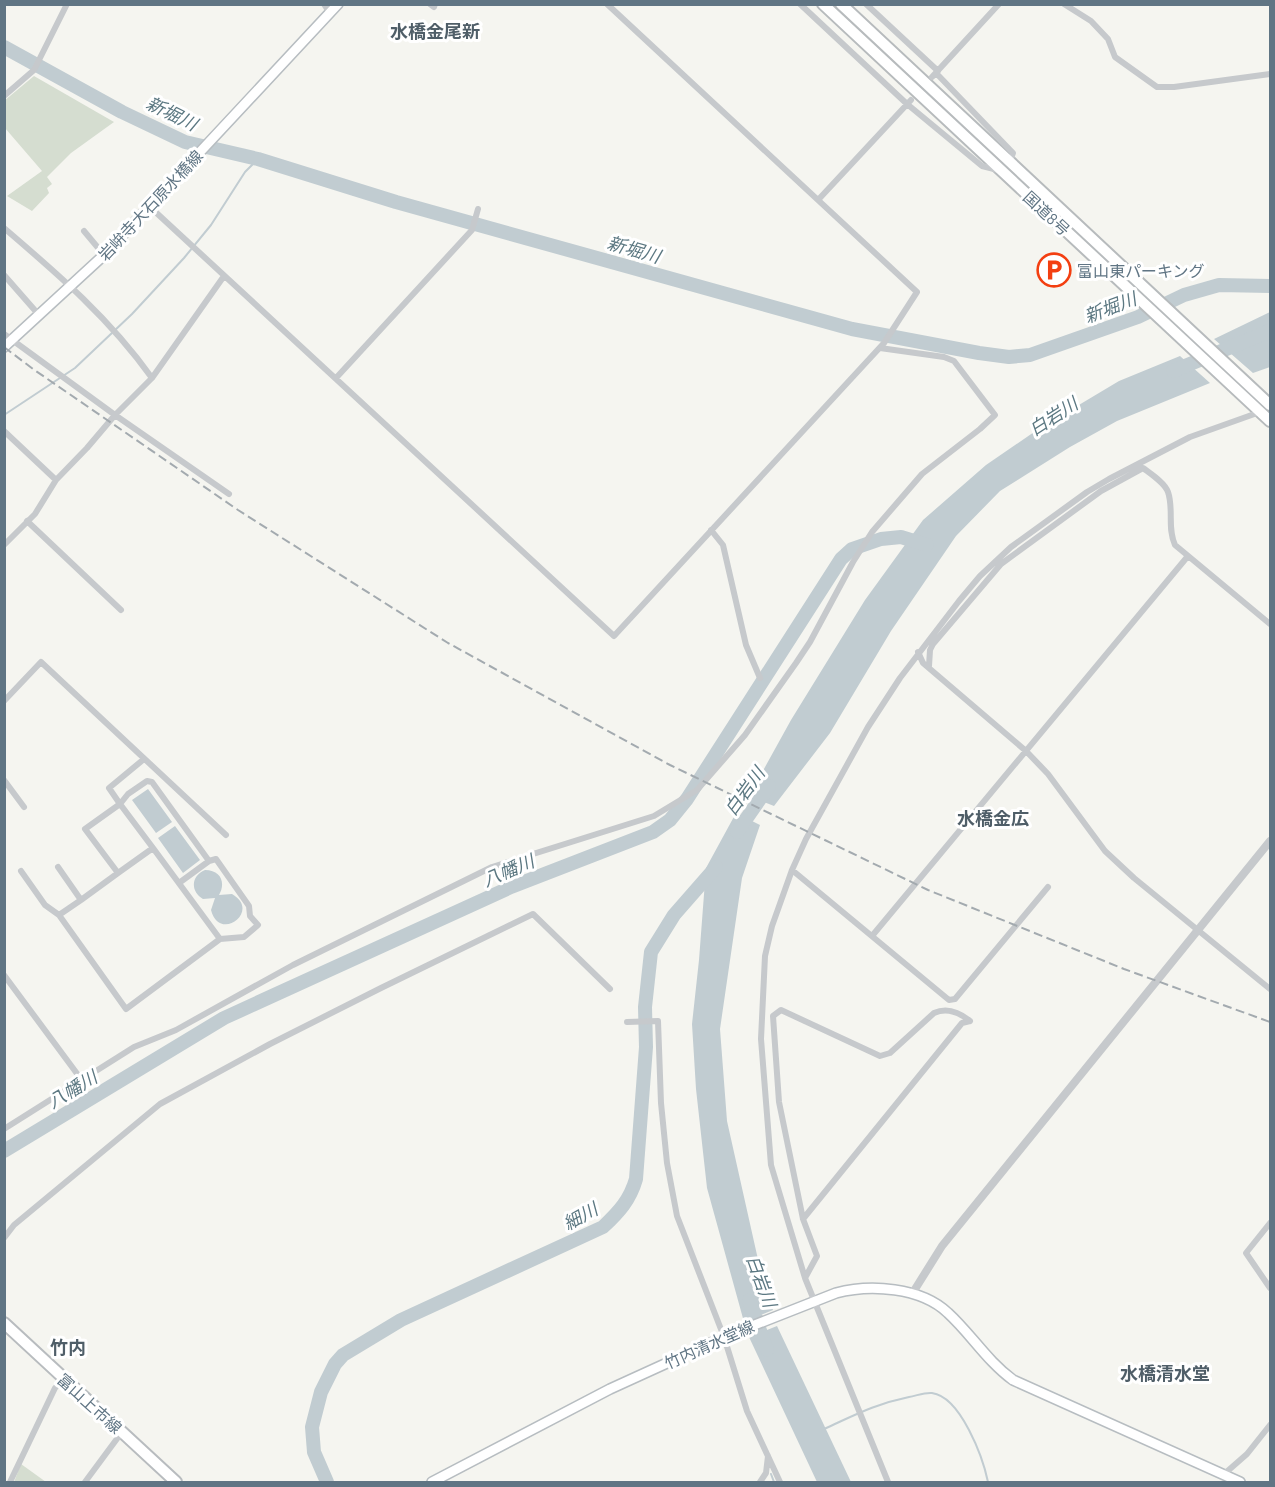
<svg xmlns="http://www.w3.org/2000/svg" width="1275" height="1487" viewBox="0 0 1275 1487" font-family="Barlow,'Noto Sans JP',sans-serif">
<rect width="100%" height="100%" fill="#f5f5f0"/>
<!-- green -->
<path fill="#d5ddd0" d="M34 76 114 122 71 153 47 177 52 184 47 188 49 193 32 211 7 196 42 171 5 128 4 101Z
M21 1464 46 1482H14Z"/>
<!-- water -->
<path fill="#c1ccd1" d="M1270 312V367L1253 373 1214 339Z
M1180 356 1210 383 1117 421 1070 447 1000 491 956 536 891 631 830 733 774 806 749 796 791 720 865 600 923 520 986 465 1037 430 1119 381Z
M148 789 172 822 156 833 132 800Z
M736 813 760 825 742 878 720 1029 727 1121 757 1255 773 1310 744 1322 707 1188 696 1089 692 1024 699 960 706 868Z
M175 826 200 860 183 873 158 838Z
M205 870C221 870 226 883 219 895L232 894C262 911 219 943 211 910L215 898 203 899C190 891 191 876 205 870Z
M777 1326 851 1482H817L749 1337Z"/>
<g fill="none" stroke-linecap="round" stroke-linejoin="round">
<!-- stream -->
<path stroke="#c1ccd1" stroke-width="2" d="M4 415 75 368 132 314 184 258 211 225 245 172 258 159
M824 1429C855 1415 875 1404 909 1397 916 1396 925 1392 932 1393 961 1397 983 1458 988 1482
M771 1474 774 1482"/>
<!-- river -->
<path stroke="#c1ccd1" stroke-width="14" d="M4 47 122 112 185 142 258 159 396 202 852 329 979 353 1009 357 1030 355 1138 317 1184 295 1219 285 1270 286
M1173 371 1270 331
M737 832 769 786
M4 1151 224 1018 511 887 653 832 670 820 687 799 841 559 852 549 881 539 901 537 927 545
M749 1300 767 1350
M327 1482 314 1452 312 1427 321 1392 335 1364 343 1355 401 1320 603 1227C619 1212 630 1200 636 1179L646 1047 645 1007 651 952 674 915 716 867"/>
<!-- secondary casing -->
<g stroke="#b7bdc1" stroke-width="12">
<path id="secondary" d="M4 347 104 255 338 4
M432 1482 610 1389 724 1337 836 1293C870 1284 921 1287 948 1313 971 1334 987 1361 1013 1380L1240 1482"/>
</g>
<!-- primary casing -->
<g stroke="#b8bcbf" stroke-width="14">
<path id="primary" d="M4 1323 176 1482"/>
</g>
<!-- trunk casing -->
<g stroke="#b7bbbd" stroke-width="14">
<path id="trunk" d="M823 4 1270 421
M841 4 1270 405"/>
</g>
<!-- minor -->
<path stroke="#c6c9cc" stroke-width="6" d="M324 4 330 13
M430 4 434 7 435 4
M800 4 907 104 982 166 998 170
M866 4 938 71
M1064 4 1091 21 1108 39 1115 57 1157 87H1174L1270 74
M936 73 1013 153 1010 161
M932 77 999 4
M4 96 34 70 67 4
M818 200 911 100
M149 206 614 636 884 343 917 292 607 4
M4 228C59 275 110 319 152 378
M84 231 104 255
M4 275 39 315
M4 334 115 415 229 494
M336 378 472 230 478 209
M4 431 56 480
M27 521 121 610
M711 530 723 545 746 645 760 678
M4 545 35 514 56 480 87 448 115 415 152 378 224 276
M918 652 923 663 1026 751 1048 774 1105 851 1134 878 1270 989
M929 666 930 650 933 644 1001 564 1101 491 1143 468C1151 474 1165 483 1168 492 1174 509 1167 528 1175 545L1270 624
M4 701 41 662 226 835
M4 780 24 807
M153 848 220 939
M58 867 81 900 59 915 126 1009 220 939 244 937 258 925 250 916 249 906 216 859 209 861 152 782 147 781 128 794 120 804 153 848 118 873 85 829 120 804 109 788 144 759
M792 870 949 1000 955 999 1048 887
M21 871 45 905 59 915
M179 883 209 861
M81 900 118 873
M872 936 1188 556
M4 975 81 1079
M627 1022 658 1021 661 1103 667 1163 677 1216 724 1337 747 1411 780 1482
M4 1129 134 1047 176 1030 293 965 492 867 654 816 697 790 745 735 796 663 810 642 853 562 872 532 922 474 980 429 995 415 954 361 944 357 880 348
M803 1219 962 1023 970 1021
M1270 1223 1246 1253 1270 1288
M4 1238 14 1225 160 1104 270 1044 381 988 533 914 610 989
M805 1278 771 1165 761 1039 765 956 772 926 792 870 806 839 868 727 900 678 959 601 980 576 1011 547 1087 492 1109 479 1190 437 1260 412
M1223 1475 1247 1454 1270 1425
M10 1482 55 1388 64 1379
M85 1482 122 1432
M760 1482 766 1473 768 1456
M888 1482 805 1278 817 1256 803 1219 779 1102 773 1016 781 1010 880 1056 890 1053 934 1013C947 1007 959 1012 970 1021"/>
<!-- tertiary -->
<path stroke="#c6c9cc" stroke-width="8" d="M912 1294 942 1246 1270 841"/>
<!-- secondary -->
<use href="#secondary" stroke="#fff" stroke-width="9"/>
<!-- primary -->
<use href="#primary" stroke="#fff" stroke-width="10"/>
<!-- trunk -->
<use href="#trunk" stroke="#fff" stroke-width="10"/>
<!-- rail -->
<path stroke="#a3aaaf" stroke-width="2" stroke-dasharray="9 4.5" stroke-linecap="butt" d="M4 347 33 369 238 510 448 643 670 765 928 890 1124 969 1270 1022"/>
</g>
<!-- icons -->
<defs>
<g id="parking-ring" transform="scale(1.725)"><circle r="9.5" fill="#fff" stroke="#f33f11" stroke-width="1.5"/><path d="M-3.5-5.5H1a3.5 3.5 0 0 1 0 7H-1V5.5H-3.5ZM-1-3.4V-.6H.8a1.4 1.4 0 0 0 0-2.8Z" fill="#f33f11"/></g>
</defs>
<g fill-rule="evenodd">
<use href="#parking-ring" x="1054" y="270"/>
</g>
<g text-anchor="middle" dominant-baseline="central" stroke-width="6" stroke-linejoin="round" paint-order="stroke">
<!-- street labels -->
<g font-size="16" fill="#607584" stroke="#fff">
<text transform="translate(150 205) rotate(-47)">岩峅寺大石原水橋線</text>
<text transform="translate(1047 213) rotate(43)">国道8号</text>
<text transform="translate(709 1344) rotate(-24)">竹内清水堂線</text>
<text transform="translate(90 1403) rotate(42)">富山上市線</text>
</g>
<!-- poi labels -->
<g font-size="16" fill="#607584" stroke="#fff" text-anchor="start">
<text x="1077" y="270">富山東パーキング</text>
</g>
<!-- neighbourhood labels -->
<g font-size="18" font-weight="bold" fill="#4f5e68" stroke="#fff">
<text x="435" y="31">水橋金尾新</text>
<text x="993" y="818">水橋金広</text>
<text x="68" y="1347">竹内</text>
<text x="1165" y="1373">水橋清水堂</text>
</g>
<!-- water labels -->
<g font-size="18" font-style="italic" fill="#5c7882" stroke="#fff">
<text transform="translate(172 113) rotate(26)">新堀川</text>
<text transform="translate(634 249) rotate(16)">新堀川</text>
<text transform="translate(1110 307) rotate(-21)">新堀川</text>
<text transform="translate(1053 416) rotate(-33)">白岩川</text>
<text transform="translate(744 791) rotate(-54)">白岩川</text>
<text transform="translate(508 870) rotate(-23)">八幡川</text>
<text transform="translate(72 1089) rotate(-31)">八幡川</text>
<text transform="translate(580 1216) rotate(-29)">細川</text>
<text transform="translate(762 1281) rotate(70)">白岩川</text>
</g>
</g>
<!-- border -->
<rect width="1275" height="1487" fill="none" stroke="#607584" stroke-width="12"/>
</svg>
